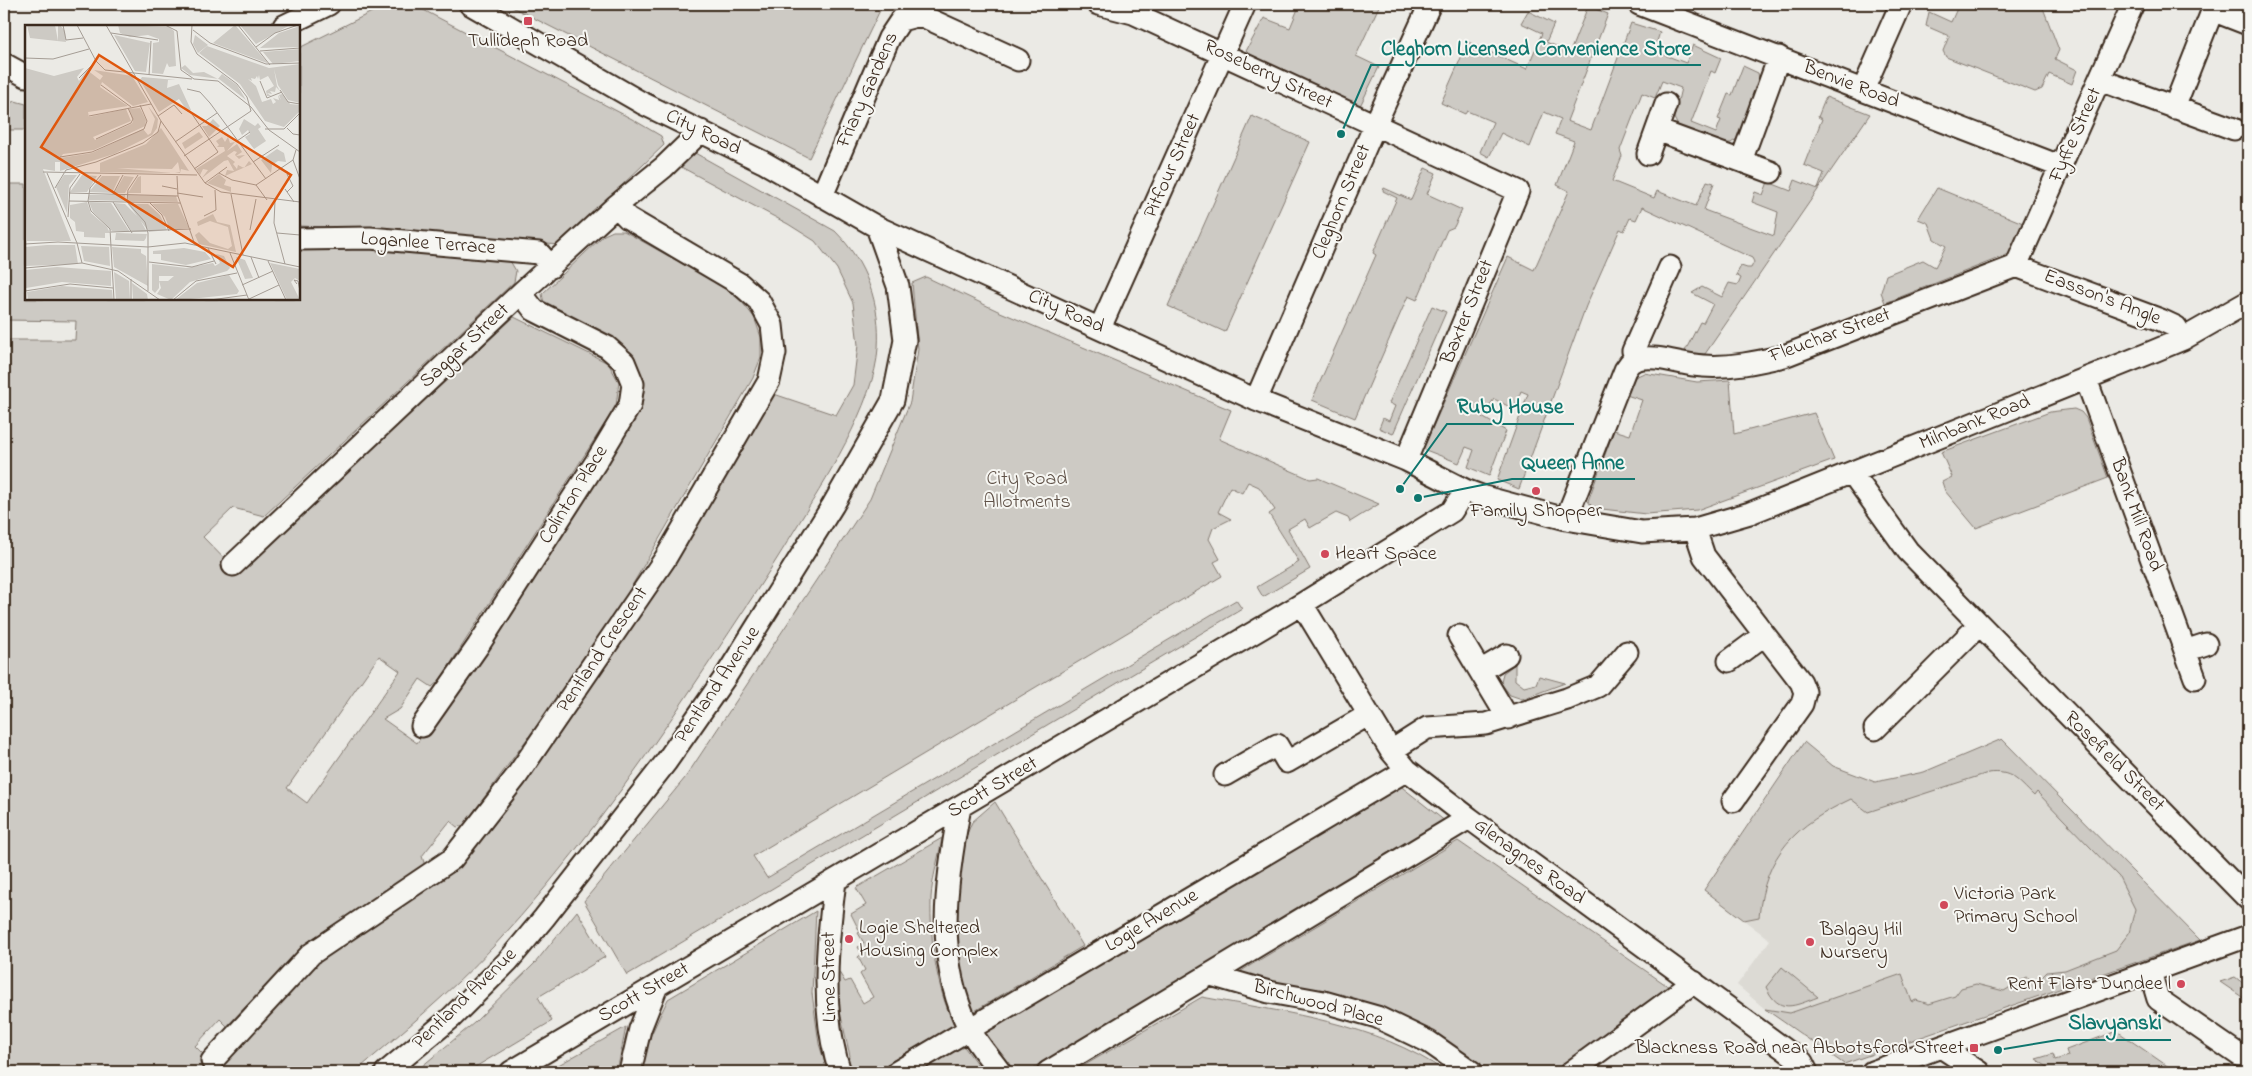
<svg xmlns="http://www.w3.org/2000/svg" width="2252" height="1076" viewBox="0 0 2252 1076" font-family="'Indie Flower',sans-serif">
<rect width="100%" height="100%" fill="#ebeae5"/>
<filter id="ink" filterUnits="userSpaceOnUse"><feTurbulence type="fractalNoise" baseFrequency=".02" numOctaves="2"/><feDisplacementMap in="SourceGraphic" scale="10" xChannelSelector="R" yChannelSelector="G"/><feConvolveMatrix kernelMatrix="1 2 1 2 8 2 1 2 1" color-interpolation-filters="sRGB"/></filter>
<g filter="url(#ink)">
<!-- built -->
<path fill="#dcdad4" d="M2002 739 2200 940 1844 1064 1765 1009 1737 985 1770 940 1704 890 1804 742 1833 766 1875 782 1924 772Z"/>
<!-- green -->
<path fill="#cdcac4" stroke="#847a71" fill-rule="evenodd" d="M388 4H412L632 119 661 136 664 145 559 245 371 229 299 226V48Z
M506 4H883L809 158Z
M1300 4H1380L1356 56 1379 67 1360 106 1245 53 1264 18 1290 28Z
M1959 4H2045L2043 8 2059 50 2055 59 2077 70 2072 84 2049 74 2042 89 2035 92 1946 57 1943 51 1949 36 1926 26 1929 12 1951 22Z
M1588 6 1608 14 1567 121 1591 130 1631 23 1660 32 1654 51 1686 63 1693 45 1721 58 1715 73 1711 71 1691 123 1716 133 1721 120 1718 119 1728 94 1732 95 1743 66 1758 73 1759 79 1738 138 1731 143H1723L1678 126 1674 118 1681 88 1662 81 1655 98 1642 93 1620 150 1622 156 1612 181 1654 198 1657 191 1696 206 1707 181 1714 183 1704 210 1774 236 1778 212 1752 202 1755 192 1763 195 1768 182 1791 191 1795 180 1818 189 1824 173 1804 165 1822 119 1818 117 1826 97 1870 114 1705 354 1684 353 1700 322 1703 323 1713 304 1692 293 1702 287 1722 297 1729 283 1738 285 1741 278 1736 275 1741 266 1747 268H1751L1754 262 1752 258 1642 207 1636 220 1630 218 1624 231 1620 229 1586 306 1519 489 1497 480 1528 394 1521 391 1514 409 1494 399 1482 417 1506 431 1489 476 1468 467 1474 450 1466 447 1459 463 1423 449 1508 257 1534 270 1569 191 1557 185 1574 141 1555 134 1561 119 1544 112 1530 147 1501 133 1489 157 1480 152 1493 122 1467 111 1465 114 1441 103 1468 42 1527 69 1542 33 1521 23 1528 11 1554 24 1546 42 1570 52Z
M15 101 26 104V130H4V111L7 104Z
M1252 116 1310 142 1225 332 1168 306Z
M695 153 835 231C866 262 881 304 878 348 875 403 823 484 794 531 762 584 727 636 692 688 632 778 567 867 493 947 451 992 402 1032 355 1072H4V340H75L76 321 4 320V184H26V299H299V248L370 247 509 259 516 271 514 282 264 516 233 508 203 537 239 574 514 317 608 363 619 382 616 406 440 680 432 687 420 679 400 709 383 719 417 743 483 649 638 381 545 308 542 294 604 235 613 231H624L722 286 741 301 754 317 761 337V357L753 378 623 601 557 698 464 825 457 827 450 821 422 856 425 866 310 940 227 1026 220 1019 195 1046 205 1056 319 958 435 880 768 392 836 415 853 385 858 345 853 303 837 269 815 241 788 224 681 167ZM379 656 400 671 307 803 287 788Z
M1425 168 1436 173 1427 194 1462 210 1454 227 1447 230 1417 300 1408 296 1355 418 1312 400 1376 255 1373 253 1397 198 1383 191 1384 188 1411 200Z
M1937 188 2023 223 2009 254 1885 303 1881 292 1886 275 1923 260 1935 267 1946 246 1934 239 1928 223 1918 219Z
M926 277 998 311 1231 410 1219 439 1310 479 1318 478 1379 504 1350 522 1348 518 1336 513 1310 528 1305 519 1288 529 1310 569 1263 597 1257 587 1299 562 1269 514 1275 510 1259 487 1248 482 1242 493 1230 487 1218 512 1231 519 1213 528 1209 539 1220 559 1214 562 1222 576 753 856 767 878 1236 600 1242 609 627 975 584 901 685 778 870 499 910 402 918 349 912 283Z
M1432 306 1446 312 1393 434 1379 428 1383 418 1389 421 1395 406 1389 403Z
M1644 373 1697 382 1730 380 1734 434 1814 413 1834 460 1697 510 1646 514 1593 508 1588 501 1614 430 1630 435 1642 400 1626 395 1635 377Z
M2074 409 2081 412 2086 418 2108 478 1976 528 1945 491 1942 482 1952 477 1941 452 2050 412Z
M1515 664V680L1524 687 1536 684 1539 676 1565 683 1522 699 1510 695 1501 683 1503 673Z
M2002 739 2200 940 1844 1064 1765 1009 1790 1013 1902 974 1912 1002 1916 1000 1929 1004 1955 996 1961 988 1976 984 2004 991 2027 977 2033 981 2041 978 2047 972 2065 970 2116 950 2129 933 2135 909 2119 877 2037 792 2034 796C2017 780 2012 770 1988 773L1868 812 1851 799C1796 825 1765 853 1759 917L1744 920 1704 890 1804 742 1833 766 1875 782 1924 772Z
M1398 784 1446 822 1026 1072H1011L981 1033Z
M995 802 1083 946 973 1012 961 973 953 909 958 856 972 822Z
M942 838C939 857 932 878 931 898 930 942 936 986 954 1025L873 1072H848L845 1063 850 1056 838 1003 837 969 845 982 850 980 863 1003 873 997 860 974 865 970 858 957 862 954 858 947 864 943 858 933 860 932 851 914 866 905 856 888Z
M1458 841 1672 989 1562 1072H1485L1473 1062 1236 974Z
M577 911 605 957 538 997 552 1021 467 1072H415L474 1023 535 963Z
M816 911 812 993 819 1044 828 1072H640L651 1035 668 999Z
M1782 967 1818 997C1794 1006 1779 1015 1766 987Z
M2235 977 2244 984 2248 983V1001L2220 982Z
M1202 997C1286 1013 1374 1022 1446 1072H1073Z
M626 1027 617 1072H546Z
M2117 1031 2176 1072H2047L2050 1069 2036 1059 2053 1054 2055 1060 2068 1056 2066 1050Z
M962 1044 983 1072H914Z"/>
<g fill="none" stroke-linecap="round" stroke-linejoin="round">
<!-- minor casing -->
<g stroke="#3b2a1e" stroke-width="25">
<path id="minor" d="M470 4 642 103 763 162 877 227 1256 400 1406 460 1465 490 1484 497 1566 519 1642 532 1695 529 1750 513 2147 354 2183 339 2248 302
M1098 4 1133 13 1518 191 1406 460
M1639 4 2062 167
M2212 10 2248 24
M284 26 329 4
M4 64 26 76
M2100 80 2234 129
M1863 90 1901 4
M2174 108 2215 4
M1657 130 1771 172
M1648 154 1666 104
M1741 161 1779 57
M822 196 889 38 901 20 920 15 1018 60
M299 239 370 238 539 253 551 267
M2016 266 2133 4
M2016 266 2161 320 2176 327 2183 339
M1100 328 1245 4
M1637 359C1659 354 1680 365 1703 366 1730 368 1758 362 1784 356L2016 266
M2086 379 2195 678
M1256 400 1375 125 1430 4
M1852 473 1908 551 2248 899
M1566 519 1625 370 1630 363 1637 359 1633 351 1670 267
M1695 529 1704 556 1801 682 1805 692 1802 704 1733 801
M233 565 521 293 616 206 664 167 701 131
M1302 604 1391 751 1407 770 1469 818 1802 1062 1807 1072
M1459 636 1508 718
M2185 651 2206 644
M1729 661 1764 635
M1480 671 1507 655
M422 726 478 646 596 462 630 405 633 384 624 362 607 347 534 310 521 293
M1875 729 1979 625
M1391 751 1427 728 1486 724 1567 699 1598 686 1627 652
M1225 775 1277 745 1287 762 1368 715
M960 807C946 880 934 959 969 1028 977 1044 990 1058 1000 1072
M835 881C827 943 820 1011 840 1072
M2150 972 2158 999 2248 1061
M1211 975 1269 992 1324 1002 1377 1017 1429 1042 1472 1072
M1941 1047 1979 1072
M212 1061 311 954 452 859 516 777 665 559 769 381 775 353 772 325 759 301 740 284 628 218 616 206
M386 1072 451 1018 508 961 544 918 666 762 726 676 833 505 893 400 905 340 898 286 877 227
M511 1072 1302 604 1452 511 1465 490
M630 1072 640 1029 657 986
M897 1072 1407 770
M1048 1072 1469 818
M1571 1072 1694 982
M1872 1072 2248 936"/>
</g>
<!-- minor -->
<use href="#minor" stroke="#f6f6f2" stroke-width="21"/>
</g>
</g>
<!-- markers -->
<g fill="#d1495b" stroke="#f6f6f2" stroke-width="2">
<rect x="523" y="16" width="10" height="10" rx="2.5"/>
<circle cx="1536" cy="491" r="5"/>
<circle cx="1325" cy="554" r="5"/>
<circle cx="1944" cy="905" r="5"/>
<circle cx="849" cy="939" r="5"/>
<circle cx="1810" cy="942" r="5"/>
<circle cx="2181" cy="984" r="5"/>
<rect x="1969" y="1043" width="10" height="10" rx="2.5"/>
</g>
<g text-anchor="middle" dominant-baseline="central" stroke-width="4" stroke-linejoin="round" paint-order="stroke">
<!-- poi labels -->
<g font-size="20" fill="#3b2a1e" stroke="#f6f6f2" text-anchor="start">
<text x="528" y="41" text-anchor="middle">Tullideph Road</text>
<text x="1536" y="511" text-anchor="middle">Family Shopper</text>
<text x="1335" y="554">Heart Space</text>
<text x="1954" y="894">Victoria Park<tspan x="1954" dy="23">Primary School</tspan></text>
<text x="859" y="928">Logie Sheltered<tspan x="859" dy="23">Housing Complex</tspan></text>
<text x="1820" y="930">Balgay Hil<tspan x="1820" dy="23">Nursery</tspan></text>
<text x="2171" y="984" text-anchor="end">Rent Flats Dundee l</text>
<text x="1964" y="1048" text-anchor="end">Blackness Road near Abbotsford Street</text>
</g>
<!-- street labels -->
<g font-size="20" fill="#3b2a1e" stroke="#f6f6f2">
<text transform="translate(1268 75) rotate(25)">Roseberry Street</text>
<text transform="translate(1851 85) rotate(21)">Benvie Road</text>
<text transform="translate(868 90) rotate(-66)">Friary Gardens</text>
<text transform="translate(703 133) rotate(26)">City Road</text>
<text transform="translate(2076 135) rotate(-66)">Fyffe Street</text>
<text transform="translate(1173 166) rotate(-66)">Pitfour Street</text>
<text transform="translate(1342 202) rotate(-67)">Cleghorn Street</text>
<text transform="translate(428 244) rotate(4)">Loganlee Terrace</text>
<text transform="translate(2102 298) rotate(21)">Easson's Angle</text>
<text transform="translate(1066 312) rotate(24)">City Road</text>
<text transform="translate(1468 312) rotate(-68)">Baxter Street</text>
<text transform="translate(1830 336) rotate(-20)">Fleuchar Street</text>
<text transform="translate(465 346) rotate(-43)">Saggar Street</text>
<text transform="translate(1975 423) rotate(-22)">Milnbank Road</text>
<text transform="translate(574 495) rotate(-58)">Colinton Place</text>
<text transform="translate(2136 515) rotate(70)">Bank Mill Road</text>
<text transform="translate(603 650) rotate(-56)">Pentland Crescent</text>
<text transform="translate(718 685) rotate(-56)">Pentland Avenue</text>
<text transform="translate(2114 762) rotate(45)">Rosefield Street</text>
<text transform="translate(993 788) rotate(-31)">Scott Street</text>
<text transform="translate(1529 862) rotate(36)">Glenagnes Road</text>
<text transform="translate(1152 921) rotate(-31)">Logie Avenue</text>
<text transform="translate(830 977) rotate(-91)">Lime Street</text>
<text transform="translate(644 993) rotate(-30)">Scott Street</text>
<text transform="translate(465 999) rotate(-44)">Pentland Avenue</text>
<text transform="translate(1318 1004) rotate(15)">Birchwood Place</text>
</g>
<!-- park labels -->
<g font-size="20" fill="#605248" stroke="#f6f6f2">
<text x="1027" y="479">City Road<tspan x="1027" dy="23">Allotments</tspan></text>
</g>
</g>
<!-- overview -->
<g transform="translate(25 25)">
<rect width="275" height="275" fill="#ebeae5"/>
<path d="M2 0H30L33 16V0H35L40 6 41 17 5 13ZM93 0 144 2 149 6 151 41 144 42 142 38 138 49 127 48 128 18 134 17V14L123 10 105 12 95 8ZM210 0 242 37V38L188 18ZM215 0H265L231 19ZM275 1V22L235 23 254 8ZM89 10 125 18 121 47 110 46ZM170 10 183 20 173 28 168 19ZM182 21 244 43 275 39V78L263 75 253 60 249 44 252 61 255 66 251 62 250 67 245 66 247 69 242 68 246 71H242L241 66 249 61 243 51 235 55 234 50 233 54 232 51 230 54 226 53 227 56 223 54 231 61 237 77 246 74 248 79 251 77 248 73 254 75 253 70 256 75 254 70 257 69 265 79 275 80V86L259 102 240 96 215 59 174 28ZM275 24V36L248 39 238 27ZM160 40 168 48 179 47 193 54 197 49 212 60 221 75 194 54 165 50 156 43ZM0 43 29 51 59 43 52 52 54 56 62 45 75 55 78 51 69 45 107 51 123 77 108 81 77 57 75 62 103 81 63 87 64 92 101 84 106 96 68 112 70 115 106 99 108 97 104 84 115 83 121 95 120 101 69 125 38 129 35 133 67 128 118 104 123 110 126 108 130 94 123 81 133 94 132 103 127 110 89 129 35 146V137H30V146L18 144 46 216H2ZM117 52 151 55H143L142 63 154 59 166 85 163 87 154 74 134 87 115 55ZM188 94 195 101 184 112 177 101H182ZM219 94 230 101 233 98 236 102 233 104 241 116 229 124 220 112 225 109 223 105 217 110 214 104ZM136 103 164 146 156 144 155 148H150L155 147 153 137 147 144 92 143 147 148 75 147V138L121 119ZM174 107 178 112 160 124 157 118ZM197 112 200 117 203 112 205 118 210 117 202 126 212 119 217 127 211 131 220 130 214 134 210 130 212 127 209 126 202 131 210 137 208 139 212 144 213 140 219 143 224 136 227 139 200 151 202 145 209 146 203 135 199 136 177 153 183 145 178 144 175 150 171 144 200 126 199 122H192L194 120 191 116ZM252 124 259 128 261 137 253 136 247 140 246 148 236 135ZM194 149 201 155 199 160 206 162V167L182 158ZM39 150H52L44 160 42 188 31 162ZM57 150 72 151 62 167H45ZM77 151H95L87 168 64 167ZM99 151 109 152 100 168H89ZM116 151V168H103L113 152ZM64 170H100L101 176 64 175ZM102 170 151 171 153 177 103 176ZM62 177 66 188 82 202 85 208H80V213L59 212V207L51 206 50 197 45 193V180ZM64 177 86 178 105 207 87 206 68 187ZM89 178 100 179 114 193 122 207H107ZM103 179H123L135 190 142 205 124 207ZM127 179H153L164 203 145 205 140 192ZM188 189 192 197 205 200 211 227 174 219 170 210 174 207 185 218 203 224 207 221 203 202 185 196 173 201 172 197ZM91 208 122 209 121 213 119 216 90 215ZM22 220H50L53 239 0 241V222ZM56 221 84 222 85 241 59 236ZM87 222 116 224V228L121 231 123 261 89 242ZM159 223 180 227 186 234 161 240 136 235V229H128V226ZM191 229 199 231 205 243 202 246 165 257 146 275 132 269 136 263 134 256H143L149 251H134V263L130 268 127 265V239L161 243 188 238 190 241 195 238ZM211 232 220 235 228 253 220 254ZM245 238 275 244V256L270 253 266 257 275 275H262ZM32 242 86 246V261L37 257 1 263 0 245ZM89 247 104 256 105 275H91ZM204 250 214 266 212 269 156 275 161 267 156 275H150L172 258ZM107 258 122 269 123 275H108ZM37 261 87 265 88 275H3L2 267Z" fill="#cdcac4"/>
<path fill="none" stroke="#a59d95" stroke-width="1" d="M38 0 41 15 58 13M52 0 71 36 80 45 167 54M81 0 136 96 180 158 196 167 275 177M116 0H132M140 0 152 6 156 45 169 54 193 56 226 82 244 105 275 127M213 0 245 40M168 5 185 18 241 39 275 38M86 8 133 15M231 22 250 8 273 0M235 26 275 23M0 33 28 34 64 24M124 50 126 16M54 53 71 36M235 56 242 73 257 67M76 60 106 82M162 64 175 67 185 78 241 154M255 65 263 77 275 79M167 89 193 127 169 144M64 91 126 79M133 91 149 80 157 89M262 103 268 109 275 110M240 104H259L275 88M71 114 106 98 108 94 103 83M212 116 225 107M150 117 192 88M271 125 268 135 275 154M159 131 226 86 222 72 212 59 172 29 166 17 167 0M35 132 67 127 119 104 122 96 115 80M228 137 254 120M18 147 172 150M22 148 52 218 57 238 93 246 135 275M194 148 207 155 231 160M262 149 268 161 262 167M76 150 65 163 63 176 66 186 85 204 89 275M113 150 103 165 102 177 120 197 123 208V266M152 151 153 171 170 220M180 158 202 142M231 160 268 135M231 160 242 175M137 161 152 164M30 163 41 145 71 137 118 118 133 107 136 96M260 164 269 177M44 168 153 171M152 168 178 172M88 169 98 150M206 169 218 230M44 176 155 178M250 176 249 198 260 239M88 177 107 208M125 178 137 190 144 206M179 191 191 185 190 165M43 192 45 163 55 149M225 205 231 174M86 207 166 204M252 208 275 210M0 219 33 217 123 222 160 218 275 242M183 223 191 239M205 228 224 275M226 232 234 253M243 236 261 275M124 237 167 242 189 236M0 243 57 238M106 254V275M272 259 269 255 273 256 275 266M217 260 248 246M0 266 45 259 88 263M224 274 254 260M148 275 171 256 212 248M185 275 222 270"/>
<path fill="#df570d" fill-opacity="0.15" stroke="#df570d" stroke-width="2.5" d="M74 30 266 150 208 242 16 122Z"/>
<rect width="275" height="275" fill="none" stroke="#3b2a1e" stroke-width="2.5"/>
</g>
<!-- callouts -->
<path fill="none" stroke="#0f766e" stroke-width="2" d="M1341 134L1371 65H1701M1400 489L1447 424H1574M1418 498L1512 479H1635M1998 1050L2058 1040H2171"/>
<g fill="#0f766e" stroke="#f6f6f2" stroke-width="2">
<circle cx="1341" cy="134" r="5"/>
<circle cx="1400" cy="489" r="5"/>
<circle cx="1418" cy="498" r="5"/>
<circle cx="1998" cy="1050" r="5"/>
</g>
<g font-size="21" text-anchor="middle" font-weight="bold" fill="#0f766e" stroke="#f6f6f2" stroke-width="4" stroke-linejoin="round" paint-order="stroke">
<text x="1536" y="55">Cleghorn Licensed Convenience Store</text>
<text x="1510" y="413">Ruby House</text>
<text x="1573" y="469">Queen Anne</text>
<text x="2115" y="1029">Slavyanski</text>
</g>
<!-- margin -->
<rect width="2252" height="1076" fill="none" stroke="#f6f6f2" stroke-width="20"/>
<rect x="10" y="10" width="2232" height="1056" fill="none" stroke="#3b2a1e" stroke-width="2" filter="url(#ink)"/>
</svg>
